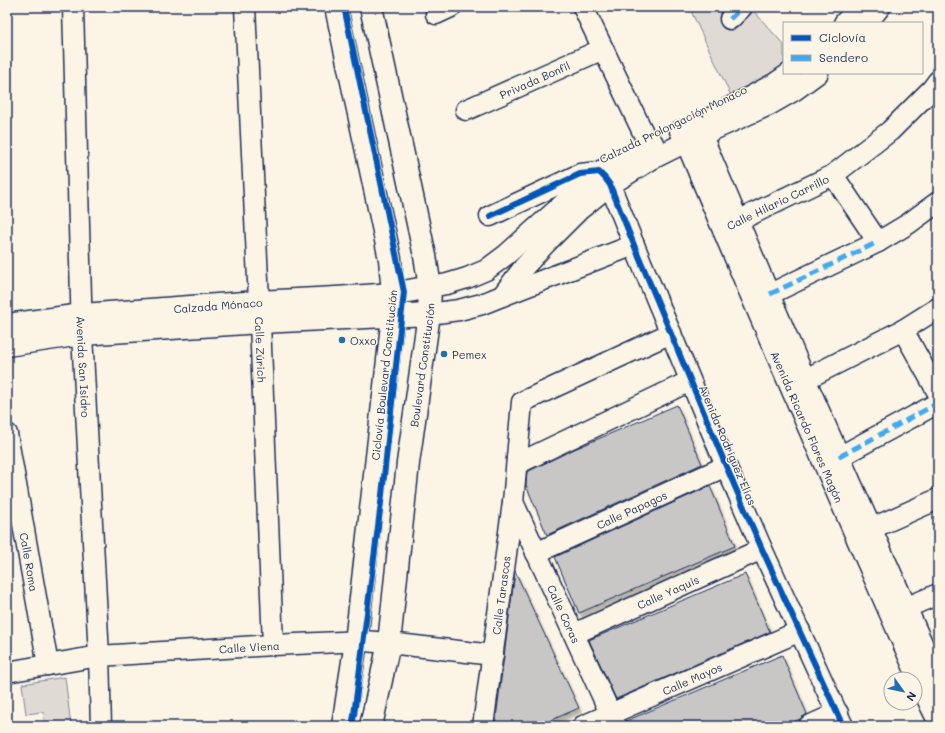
<svg xmlns="http://www.w3.org/2000/svg" width="945" height="733" viewBox="0 0 945 733" font-family="Mali,sans-serif">
<defs>
<filter id="shadow"><feDropShadow dx="2.5" dy="4.5" stdDeviation="1" flood-color="#0004"/></filter>
</defs>
<rect width="100%" height="100%" fill="#fcf5e5"/>
<filter id="ink" filterUnits="userSpaceOnUse"><feTurbulence type="fractalNoise" baseFrequency=".025" numOctaves="2"/><feDisplacementMap in="SourceGraphic" scale="8" xChannelSelector="R" yChannelSelector="G"/><feConvolveMatrix kernelMatrix="1 2 1 2 8 2 1 2 1" color-interpolation-filters="sRGB"/></filter>
<g filter="url(#ink)">
<!-- green -->
<path fill="#dfdbd4" stroke="#7d8599" d="M689 7H750L784 45V73L734 102Z
M65 677 71 726H45L43 712 26 714 22 684Z"/>
<!-- building -->
<path fill="#c8c7c6" stroke="#1b2f5e" filter="url(#shadow)" d="M677 405 702 464 547 535 526 485 527 472 570 451Z
M710 486 735 546 579 613 555 557Z
M515 571 579 708 538 726H495Z
M745 574 770 632 616 699 589 640Z
M782 655 807 714 800 719 784 726H627L626 721Z"/>
<g fill="none" stroke-linecap="round" stroke-linejoin="round">
<!-- minor casing -->
<g stroke="#1b2f5e" stroke-width="23">
<g id="minor">
<path id="s1" d="M73 7 82 334 99 656 101 726"/>
<path id="s2" d="M245 7 260 322 273 645"/>
<path d="M583 7 649 145 652 159"/>
<path d="M436 14 451 7"/>
<path d="M730 19 742 7"/>
<path d="M844 23 859 7"/>
<path d="M867 23 880 7"/>
<path id="s3" d="M466 110 603 49"/>
<path d="M714 116 774 84 790 73"/>
<path d="M697 124 805 379 938 679"/>
<path id="s4" d="M680 131 686 142C764 331 848 518 930 705L938 721"/>
<path d="M833 175 878 242"/>
<path d="M490 216 580 174 599 172 605 178 610 185 634 245 726 466 762 549 843 726"/>
<path id="s5" d="M727 226 833 175 890 131 932 89 938 81"/>
<path d="M430 287 447 284 467 278 486 270 506 255 599 172 653 143"/>
<path d="M770 294 878 242 908 224 938 202"/>
<path d="M502 296 634 245"/>
<path d="M429 314 459 310 482 304 502 296 524 267 547 242 579 210 610 185 652 159 686 142 769 105 795 90 818 73"/>
<path d="M903 330 938 393"/>
<path d="M794 385 903 330 938 308"/>
<path id="s6" d="M7 434 48 665"/>
<path d="M839 457 938 403"/>
<path d="M517 464 690 381"/>
<path id="s7" d="M513 502 616 726"/>
<path d="M859 534 938 499"/>
<path id="s8" d="M536 553 726 466"/>
<path d="M894 613 938 594"/>
<path id="s9" d="M574 634 762 549"/>
<path id="s10" d="M7 672 99 656 273 645 363 641 389 643 493 655"/>
<path id="s11" d="M483 726 513 502 522 402 671 333"/>
<path id="s12" d="M583 726 800 631"/>
<path d="M809 726 838 713"/>
</g>
</g>
<!-- major casing -->
<g stroke="#1b2f5e" stroke-width="25">
<g id="major">
<path d="M336 7 390 259 393 294V316L356 642 343 726"/>
<path id="s13" d="M7 325 82 315 258 302 336 298 393 294 430 287"/>
<path d="M7 345 82 334 260 322 429 314"/>
<path id="s14" d="M371 726 389 643 408 463 429 314 430 287 425 256 371 7"/>
</g>
</g>
<!-- minor -->
<use href="#minor" stroke="#fcf5e5" stroke-width="20"/>
<!-- major -->
<use href="#major" stroke="#fcf5e5" stroke-width="22"/>
<!-- quiet -->
<path stroke="#3fa9f5" stroke-width="5" stroke-dasharray="10 5" stroke-linecap="butt" d="M730 19 742 7
M770 294 878 242
M839 457 938 403"/>
<!-- cycleway casing -->
<g stroke="#fcf5e5" stroke-width="8">
<path id="cycleway" d="M344 7 404 292 382 495 354 715 352 726
M490 216 580 174 599 172 605 178 610 185 634 245 726 466 762 549 843 726"/>
</g>
<!-- cycleway -->
<use href="#cycleway" stroke="#0057b8" stroke-width="6"/>
</g>
</g>
<!-- markers -->
<g fill="#1f6fb2" stroke="#fcf5e5" stroke-width="1.5">
<circle cx="342" cy="340" r="4"/>
<circle cx="444" cy="354" r="4"/>
</g>
<g text-anchor="middle" dominant-baseline="central" stroke-width="3" stroke-linejoin="round" paint-order="stroke">
<!-- street labels -->
<g font-size="11" fill="#1b2f5e" stroke="#fcf5e5">
<text stroke="none"><textPath href="#s3" startOffset="75">Privada Bonfil</textPath></text>
<text transform="translate(673 124) rotate(-26)">Calzada Prolongación Monaco</text>
<text stroke="none"><textPath href="#s5" startOffset="56">Calle Hilario Carrillo</textPath></text>
<text stroke="none"><textPath href="#s13" startOffset="212">Calzada Mónaco</textPath></text>
<text stroke="none"><textPath href="#s2" startOffset="343">Calle Zúrich</textPath></text>
<text stroke="none"><textPath href="#s14" startOffset="365">Boulevard Constitución</textPath></text>
<text stroke="none"><textPath href="#s1" startOffset="360">Avenida San Isidro</textPath></text>
<text transform="translate(384 375) rotate(-84)">Ciclovía Boulevard Constitución</text>
<text stroke="none"><textPath href="#s4" startOffset="322">Avenida Ricardo Flores Magón</textPath></text>
<text transform="translate(728 445) rotate(67)">Avenida Rodríguez Elías</text>
<text stroke="none"><textPath href="#s8" startOffset="105">Calle Papagos</textPath></text>
<text stroke="none"><textPath href="#s6" startOffset="130">Calle Roma</textPath></text>
<text stroke="none"><textPath href="#s9" startOffset="103">Calle Yaquis</textPath></text>
<text stroke="none"><textPath href="#s11" startOffset="132">Calle Tarascos</textPath></text>
<text stroke="none"><textPath href="#s7" startOffset="123">Calle Coras</textPath></text>
<text stroke="none"><textPath href="#s10" startOffset="244">Calle Viena</textPath></text>
<text stroke="none"><textPath href="#s12" startOffset="119">Calle Mayos</textPath></text>
</g>
<!-- poi labels -->
<g font-size="11" fill="#1b2f5e" stroke="#fcf5e5" text-anchor="start">
<text x="350" y="340">Oxxo</text>
<text x="452" y="354">Pemex</text>
</g>
</g>
<!-- margin -->
<rect width="945" height="733" fill="none" stroke="#fcf5e5" stroke-width="24"/>
<rect x="12" y="12" width="921" height="709" fill="none" stroke="#1b2f5e" stroke-width="1.5" filter="url(#ink)"/>
<!-- legend -->
<rect x="783" y="22" width="140" height="52" fill="#fcf5e5" stroke="#a2a6af"/>
<rect x="791" y="35" width="20" height="6" fill="#0057b8" stroke="#a2a6af"/>
<text x="819" y="42" font-size="12" fill="#1b2f5e">Ciclovía</text>
<rect x="791" y="55" width="20" height="6" fill="#3fa9f5" stroke="#a2a6af"/>
<text x="819" y="62" font-size="12" fill="#1b2f5e">Sendero</text>
<!-- north arrow -->
<g transform="translate(903 691) rotate(123)"><circle r="19" fill="#fcf5e5" stroke="#a2a6af"/>
<path d="M0-3L7 15L0 10L-7 15Z" fill="#1f6fb2"/>
<text y="-6" font-size="11" font-weight="bold" text-anchor="middle" fill="#1b2f5e">N</text>
</g>
</svg>
